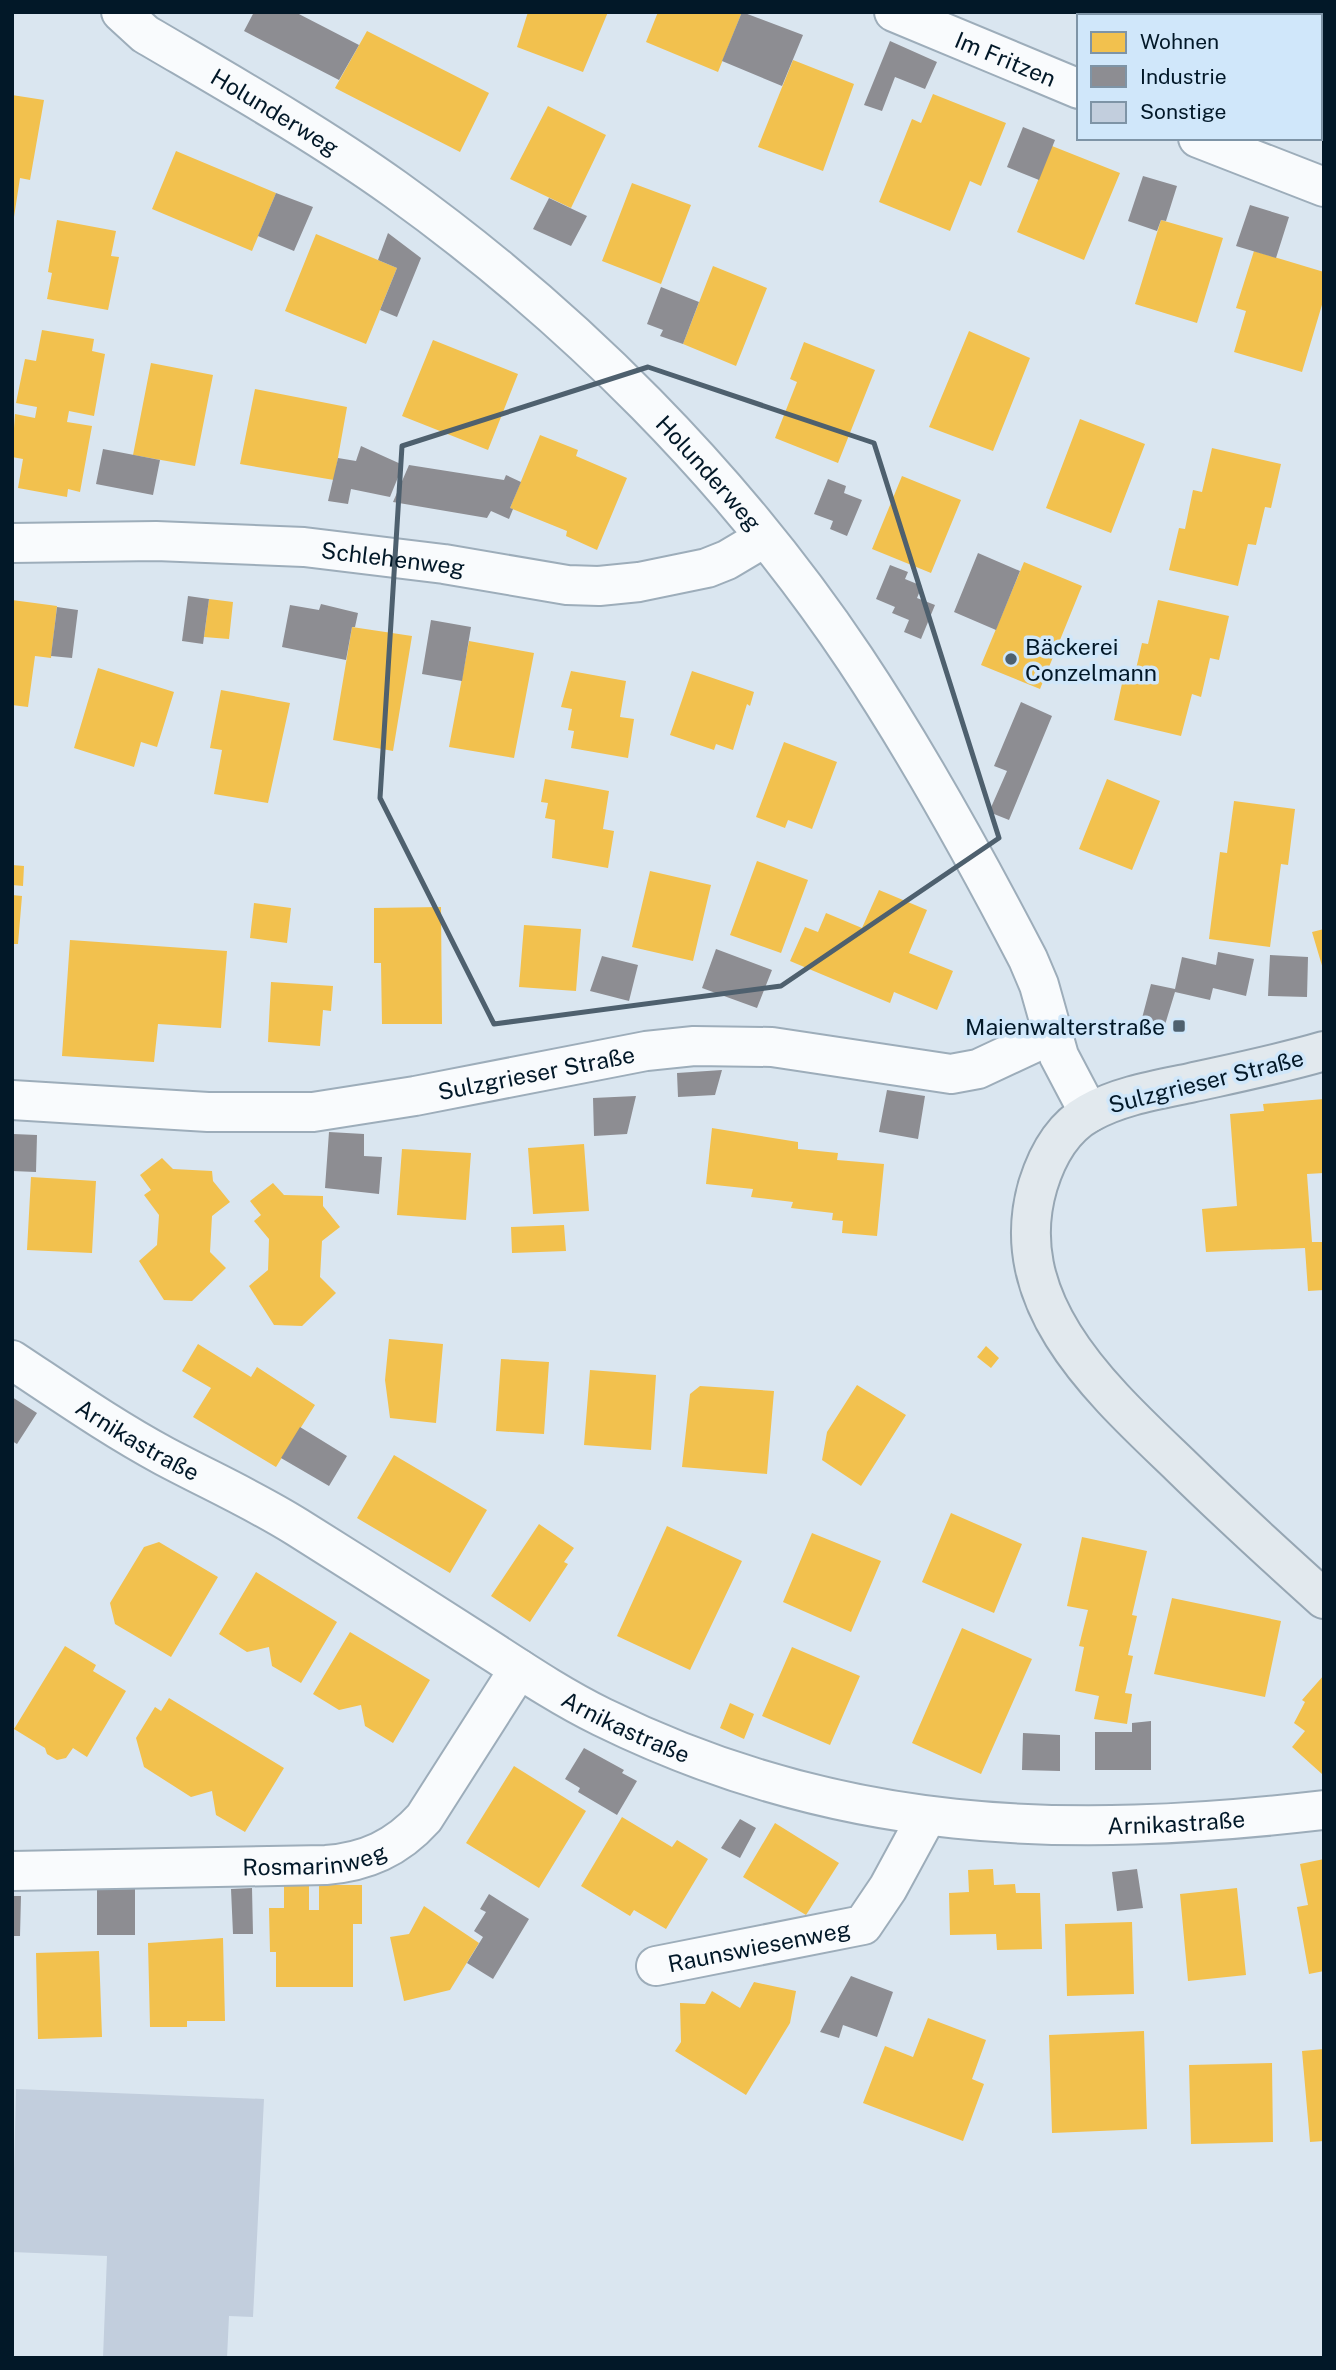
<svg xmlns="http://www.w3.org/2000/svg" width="1336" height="2370" viewBox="0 0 1336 2370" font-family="'Public Sans',sans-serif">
<rect width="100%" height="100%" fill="#dae6f0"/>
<!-- homes -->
<path fill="#f2c14e" d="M528 12H608L583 72 517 47Z
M658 12H742L718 72 646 42Z
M1132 12H1172L1171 16H1131Z
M1198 12H1238L1237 16H1197Z
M367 31 489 93 460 152 335 88Z
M793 60 854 84 823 171 758 147Z
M933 94 1006 123 981 186 970 181 950 231 879 202 912 119 921 123Z
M12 95 44 100 30 180 20 178 14 217Z
M548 106 606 135 571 208 510 179Z
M1052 146 1120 173 1084 260 1017 232Z
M176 151 276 193 252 251 152 209Z
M632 183 691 205 661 284 602 261Z
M57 220 116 231 111 256 119 257 108 310 47 299 52 273 48 272Z
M1161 220 1223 238 1197 323 1135 304Z
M316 234 397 268 366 344 285 311Z
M1254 251 1324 272V298L1302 372 1234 352 1246 311 1236 308Z
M713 266 767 288 736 366 683 344Z
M42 330 94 339 92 351 105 354 94 416 69 411 67 422 92 426 80 492 68 489 67 497 18 488 23 459 12 457 15 414 35 418 37 407 16 403 25 359 36 361Z
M969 331 1030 358 993 451 929 427Z
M433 340 518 374 488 450 402 416Z
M804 342 875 370 838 463 775 438 797 382 790 379Z
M151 363 213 375 195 466 133 455Z
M255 389 347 407 334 480 240 464Z
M1080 419 1145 444 1111 533 1046 508Z
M540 435 578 450 576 456 627 478 597 550 566 536 567 531 510 508Z
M1212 448 1281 464 1271 508 1265 507 1256 545 1248 544 1238 586 1169 570 1179 528 1185 529 1193 490 1202 492Z
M902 476 961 500 931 573 872 549Z
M1024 562 1082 586 1040 689 981 665Z
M209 599 233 602 229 639 204 637Z
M12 600 57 606 51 658 35 656 28 707 12 705Z
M1158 600 1229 616 1219 660 1210 658 1201 697 1192 694 1181 736 1114 720 1123 679 1133 682 1142 643 1148 644Z
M352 627 412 636 393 751 333 740Z
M469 641 534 653 514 758 449 747Z
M98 668 174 692 157 747 141 742 134 767 74 748Z
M571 671 626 681 620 717 634 719 628 758 571 748 574 731 568 730 572 709 561 707Z
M692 671 754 692 750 706 747 704 733 750 716 744 714 750 670 735Z
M221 690 290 703 268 803 214 794 222 750 210 748Z
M784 742 837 762 812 829 788 820 785 828 756 817Z
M545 779 609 791 603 829 614 831 608 868 552 858 555 820 545 818 548 803 541 802Z
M1107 779 1160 801 1132 870 1079 849Z
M1234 801 1295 809 1288 865 1281 864 1270 947 1209 939 1220 852 1227 853Z
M757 861 808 880 781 953 730 935Z
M12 865 24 866 23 886 12 885Z
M650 871 711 885 693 961 632 947Z
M879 890 927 910 909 953 953 971 937 1010 894 992 890 1003 790 961 805 927 818 932 826 913 862 928Z
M12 895 22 896 18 944H12Z
M254 903 291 908 287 943 250 938Z
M441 907 442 1024H382L381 963H374V908Z
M524 925 581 929 576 991 519 987Z
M1324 929V969H1323L1312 932Z
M70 940 227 951 221 1028 158 1024 154 1062 62 1056Z
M271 982 333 986 331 1011 323 1010 320 1046 268 1042Z
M1324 1099V1173L1307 1174 1312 1242H1324V1290L1308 1291 1305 1248 1206 1252 1202 1209 1237 1206 1230 1114 1264 1111 1263 1104Z
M712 1128 798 1142V1149L838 1153 837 1160 884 1164 877 1236 842 1233 843 1221 832 1220 833 1213 791 1208 793 1202 751 1197 753 1189 706 1184Z
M584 1144 589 1211 533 1214 528 1148Z
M402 1149 471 1153 466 1220 397 1215Z
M162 1158 173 1169 212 1171 213 1181 230 1202 212 1216 210 1252 226 1268 192 1301 164 1300 139 1261 157 1245 159 1215 144 1195 151 1190 140 1175Z
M31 1177 96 1181 92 1253 27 1250Z
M273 1183 284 1195 323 1196V1206L340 1227 322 1241 320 1277 336 1293 302 1326 274 1325 249 1286 268 1270 269 1239 254 1221 261 1215 250 1201Z
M564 1225 566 1251 512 1253 511 1227Z
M389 1339 443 1344 436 1423 390 1418 385 1380Z
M198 1344 251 1377 257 1367 315 1405 276 1467 193 1417 211 1388 182 1371Z
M986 1346 999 1358 991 1368 977 1357Z
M501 1359 549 1362 544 1434 496 1431Z
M590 1370 656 1375 651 1450 584 1445Z
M857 1385 906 1415 861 1486 822 1460 827 1432Z
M700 1386 774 1391 767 1474 682 1467 690 1394Z
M394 1455 487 1510 450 1573 357 1518Z
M951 1513 1022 1544 994 1613 922 1582Z
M539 1524 574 1548 564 1562 568 1564 530 1622 491 1596Z
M667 1526 742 1561 690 1670 617 1636Z
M812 1533 881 1561 851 1632 783 1602Z
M1082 1537 1147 1551 1132 1615 1137 1616 1128 1655 1133 1656 1125 1693 1132 1694 1127 1724 1094 1719 1099 1696 1075 1691 1084 1647 1079 1646 1088 1610 1067 1606Z
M159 1542 218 1577 171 1657 115 1624 110 1603 144 1547Z
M256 1572 337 1622 301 1683 272 1666 269 1647 247 1652 219 1634Z
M1172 1598 1281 1621 1265 1697 1154 1674Z
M962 1628 1032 1659 981 1774 912 1743Z
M350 1632 430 1680 393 1743 365 1726 361 1705 339 1710 313 1694Z
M65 1646 96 1665 93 1671 126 1691 87 1757 73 1748 66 1758 57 1760 47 1754 45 1748 14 1729Z
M792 1647 860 1676 830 1745 762 1716Z
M1324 1675V1772L1322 1774 1292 1747 1305 1731 1294 1723 1305 1702 1302 1700Z
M169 1698 284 1768 245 1832 216 1815 212 1791 191 1797 144 1767 136 1738 155 1707 161 1711Z
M730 1703 754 1714 744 1739 720 1728Z
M514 1766 586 1811 539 1888 466 1843Z
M622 1817 672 1847 677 1840 708 1859 666 1929 634 1910 630 1916 581 1886Z
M775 1823 839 1863 806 1915 743 1877Z
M1324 1859V1971L1309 1974 1297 1907 1308 1905 1300 1864Z
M993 1869 994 1885 1015 1884 1016 1893H1040L1042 1949 997 1950 996 1934 950 1935 949 1893 969 1892 968 1870Z
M319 1885H362V1924H353V1987H276V1952H270L269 1908H284V1886H309V1910H319Z
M1237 1888 1246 1975 1188 1981 1180 1894Z
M424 1906 479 1943 450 1990 404 2001 390 1937 409 1934Z
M1132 1922 1134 1994 1067 1996 1065 1924Z
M223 1938 225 2021H187V2027H150L148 1943Z
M99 1951 102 2037 38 2039 36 1953Z
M754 1982 796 1991 790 2023 746 2095 675 2051 681 2042 680 2003 705 2004 712 1991 740 2008Z
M928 2018 986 2040 972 2079 984 2084 963 2141 863 2103 885 2046 913 2057Z
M1144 2031 1147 2129 1052 2133 1049 2035Z
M1324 2049V2141L1310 2142 1302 2051Z
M1272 2063 1273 2142 1191 2144 1189 2065Z"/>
<!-- industry -->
<path fill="#8d8d92" d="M254 12H295L359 45 339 80 244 31Z
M742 12 803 35 782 86 722 61Z
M890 41 937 62 925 89 895 77 882 111 864 105Z
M1023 127 1055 140 1039 180 1007 167Z
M1143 176 1177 186 1166 221 1161 220 1157 231 1128 221Z
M276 193 313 207 294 251 258 236Z
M549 198 587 216 571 246 533 229Z
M1250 205 1289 217 1276 258 1236 246Z
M388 233 421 258 397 317 380 310 397 268 378 260Z
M661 287 699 302 683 344 660 336 663 330 647 324Z
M361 446 403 465 390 497 351 489 348 504 328 501 338 458 356 461Z
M103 449 160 460 153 495 96 484Z
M409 465 504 480 506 475 521 482 510 508 513 509 509 519 491 511 487 518 393 502Z
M828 479 846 486 844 493 862 500 847 536 830 529 833 521 814 514Z
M978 553 1020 571 996 630 954 612Z
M890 565 908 572 905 579 922 586 917 598 935 605 921 639 904 632 909 620 892 613 895 607 876 599Z
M188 596 209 599 203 644 182 641Z
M321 604 358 613 355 627H352L346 660 282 647 290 605 319 610Z
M57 607 78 610 72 658 51 656Z
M431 620 471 627 462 681 422 674Z
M1021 702 1052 716 1009 820 989 812 1007 771 994 766Z
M716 949 772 970 757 1008 702 988Z
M1218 952 1254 959 1246 996 1213 988 1210 1000 1175 992 1164 1028 1141 1022 1151 984 1175 989 1182 957 1216 965Z
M1270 955 1308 957 1307 997 1268 996Z
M602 956 638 965 629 1001 590 991Z
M722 1070 715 1095 678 1097 677 1073Z
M887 1090 925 1096 918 1139 879 1132Z
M636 1096 627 1134 594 1136 593 1098Z
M329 1132 364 1134V1156L382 1157 379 1194 325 1188Z
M13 1134 37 1135 36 1172 12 1171Z
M12 1397 37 1413 17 1444 12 1441Z
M300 1427 347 1456 329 1486 281 1458Z
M1151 1721V1770H1095V1732H1132V1723Z
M1023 1733 1060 1735V1771L1022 1770Z
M584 1748 624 1770 622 1773 637 1781 617 1815 578 1792 580 1788 565 1779Z
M740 1819 756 1828 740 1858 721 1848Z
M1137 1869 1143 1908 1117 1911 1112 1872Z
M252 1888 253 1934H233L231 1889Z
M135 1889V1935H97V1890Z
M489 1894 529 1919 493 1979 467 1963 483 1937 474 1931 486 1912 480 1909Z
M12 1896H21L20 1936H12Z
M851 1976 893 1992 877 2037 843 2025 839 2038 820 2032Z"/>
<!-- building -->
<path fill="#c2cedd" d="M16 2089 264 2099 253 2317 229 2316 227 2358H103L107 2256 12 2252Z"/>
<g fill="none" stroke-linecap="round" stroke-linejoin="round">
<!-- minor casing -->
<g stroke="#9dadba" stroke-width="42">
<g id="minor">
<path id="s1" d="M121 12 145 34C230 84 315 132 395 189 572 316 734 478 855 659 919 755 975 857 1028 959L1039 985 1059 1056 1089 1113"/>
<path id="s2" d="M894 12 1079 89"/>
<path d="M1198 138 1324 187"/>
<path id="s3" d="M12 543 156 541 304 547 444 564 567 585 599 586 639 582 707 568 727 560 764 538"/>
<path id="s4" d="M12 1100 208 1112H313L415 1096 646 1051 694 1046 772 1047 951 1074 978 1069 1053 1034"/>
<path id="s5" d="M12 1360C62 1393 112 1428 164 1456 209 1480 254 1500 297 1527 356 1564 414 1601 473 1639 515 1666 557 1695 602 1717 840 1834 1064 1840 1324 1810"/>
<path id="s6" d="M12 1871 326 1865C366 1862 397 1848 424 1818L519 1669"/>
<path id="s7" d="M656 1966 863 1925 888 1888 926 1818"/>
</g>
</g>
<!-- major casing -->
<g stroke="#96a6b3" stroke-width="42">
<path id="major" d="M1324 1051C1280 1064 1235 1073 1190 1083 1156 1090 1119 1096 1089 1113 1062 1128 1047 1156 1038 1185 1003 1303 1104 1392 1180 1465 1227 1511 1275 1555 1324 1599"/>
</g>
<!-- minor -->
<use href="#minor" stroke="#f9fbfd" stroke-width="38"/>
<!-- major -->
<use href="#major" stroke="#e2e9ee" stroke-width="38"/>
</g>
<!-- marked area -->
<path fill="none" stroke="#4e606e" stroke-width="5" stroke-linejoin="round" d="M648 367 874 443 999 838 781 986 494 1024 380 798 402 446Z"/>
<!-- markers -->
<g fill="#4e606e" stroke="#d0e7fa" stroke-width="2.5">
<circle cx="1011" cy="659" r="7"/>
<rect x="1172" y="1019" width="14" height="14" rx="3.5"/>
</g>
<g text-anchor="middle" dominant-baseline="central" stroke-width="7" stroke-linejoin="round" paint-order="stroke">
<!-- street labels -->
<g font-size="23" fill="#021828" stroke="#d0e7fa">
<text stroke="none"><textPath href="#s2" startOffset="121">Im Fritzen</textPath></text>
<text stroke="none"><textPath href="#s1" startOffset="184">Holunderweg</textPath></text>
<text stroke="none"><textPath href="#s1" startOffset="751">Holunderweg</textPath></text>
<text stroke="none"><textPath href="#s3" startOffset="382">Schlehenweg</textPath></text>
<text stroke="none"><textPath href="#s4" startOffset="528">Sulzgrieser Straße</textPath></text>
<text transform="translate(1206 1081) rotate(-14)">Sulzgrieser Straße</text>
<text stroke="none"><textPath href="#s5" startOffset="149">Arnikastraße</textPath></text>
<text stroke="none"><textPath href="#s5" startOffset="716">Arnikastraße</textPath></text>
<text stroke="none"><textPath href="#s5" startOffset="1281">Arnikastraße</textPath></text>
<text stroke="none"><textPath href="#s6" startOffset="303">Rosmarinweg</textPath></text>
<text stroke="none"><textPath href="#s7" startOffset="105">Raunswiesenweg</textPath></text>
</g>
<!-- poi labels -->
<g font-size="23" fill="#021828" stroke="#d0e7fa" text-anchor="start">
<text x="1025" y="646">Bäckerei<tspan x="1025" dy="26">Conzelmann</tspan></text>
<text x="1165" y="1026" text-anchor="end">Maienwalterstraße</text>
</g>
</g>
<!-- border -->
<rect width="1336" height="2370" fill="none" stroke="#021828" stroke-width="28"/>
<!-- legend -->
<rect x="1077" y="14" width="245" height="126" fill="#d0e7fa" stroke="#7e94a6" stroke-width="2"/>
<rect x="1091" y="32" width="35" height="21" fill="#f2c14e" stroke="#7e94a6" stroke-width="2"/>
<text x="1140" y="49" font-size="21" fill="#021828">Wohnen</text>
<rect x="1091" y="66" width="35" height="21" fill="#8d8d92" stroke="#7e94a6" stroke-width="2"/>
<text x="1140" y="84" font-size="21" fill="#021828">Industrie</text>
<rect x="1091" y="102" width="35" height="21" fill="#c2cedd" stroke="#7e94a6" stroke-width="2"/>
<text x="1140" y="119" font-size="21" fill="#021828">Sonstige</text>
</svg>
